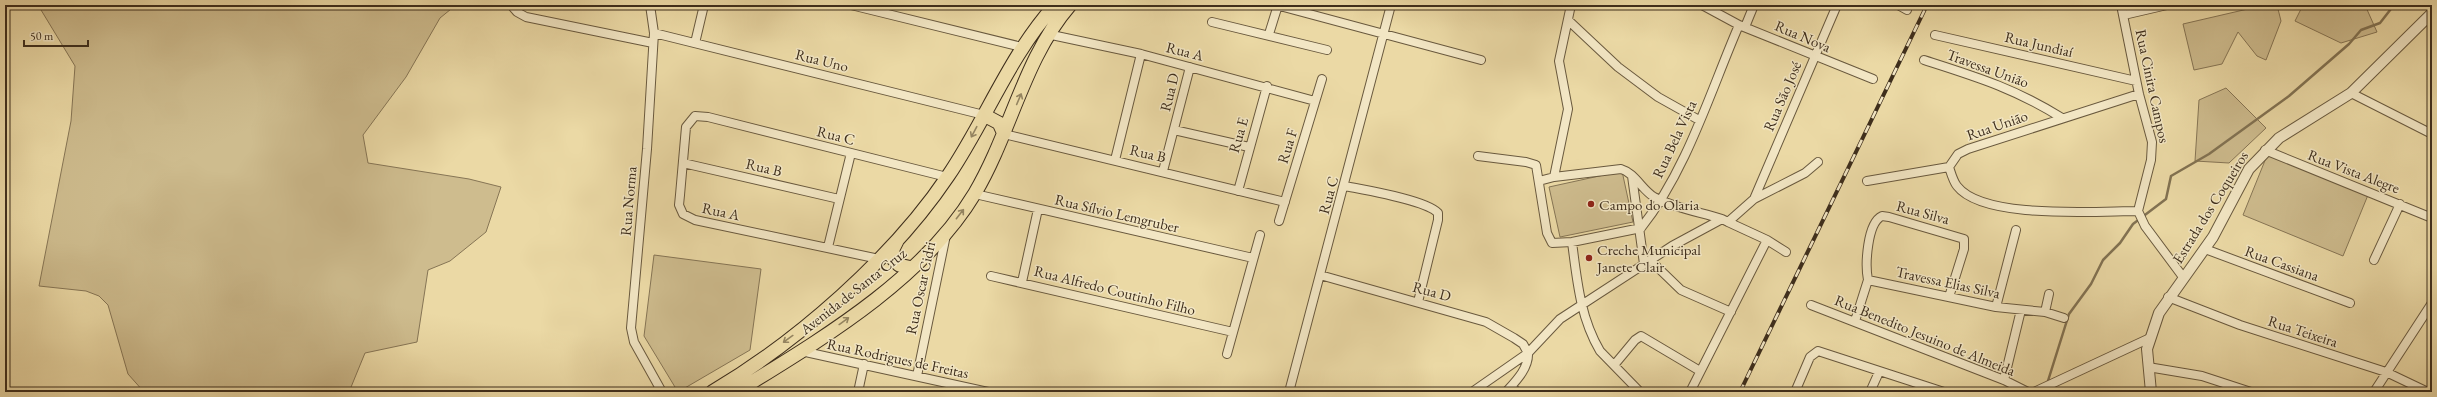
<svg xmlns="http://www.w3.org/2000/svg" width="2437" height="397" viewBox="0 0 2437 397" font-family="'EB Garamond',serif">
<rect width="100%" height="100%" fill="#ebd9a5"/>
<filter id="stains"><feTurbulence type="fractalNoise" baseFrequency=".005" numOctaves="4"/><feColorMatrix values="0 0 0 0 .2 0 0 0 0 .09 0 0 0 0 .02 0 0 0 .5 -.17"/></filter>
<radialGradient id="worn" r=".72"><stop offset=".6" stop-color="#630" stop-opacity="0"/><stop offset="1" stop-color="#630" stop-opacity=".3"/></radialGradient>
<!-- green -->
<path fill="#cebc8e" stroke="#867555" d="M38 5H456L440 18 406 77 363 135 368 163 469 179 501 187 486 232 450 261 428 270 417 342 365 353 349 392H144L128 374 108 305 99 296 86 291 39 286 71 121 75 66Z
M2265 5H2277L2281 21 2266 60 2257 56 2238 32 2222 64 2194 70 2183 24Z
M2303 5H2365L2377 32 2341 43 2295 21Z
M2226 88 2266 128 2229 163 2195 161 2199 100Z
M2268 153 2368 195 2343 256 2243 215Z
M1622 171 1633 222 1560 237 1549 187Z
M654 255 761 269 750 350 678 392 644 336Z"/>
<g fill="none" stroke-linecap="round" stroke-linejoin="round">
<!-- stream -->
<path stroke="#827252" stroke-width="2.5" d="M2047 384 2069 314 2091 284 2103 260 2120 243 2133 224 2166 199 2171 176 2209 154 2289 96 2349 44 2361 30 2380 23 2394 5"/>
<!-- minor casing -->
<g stroke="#69593e" stroke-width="10">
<path id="minor" d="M511 5 517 12 526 17 653 43
M650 5 654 33 647 149 631 328 634 342 662 392
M851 5 1022 47
M1276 5 1481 60
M1702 5 1739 25 1873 79
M1898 5 1907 10
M2121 5 2139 94 2152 142 2151 160 2138 211 2145 226 2183 277
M2124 15 2167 5
M1569 21 1618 67 1658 97 1699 120
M1212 22 1327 50
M1745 27 1754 5
M654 33 984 115
M1047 34 1141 54 1315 101
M1269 34 1278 5
M1935 35 2136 81
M695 43 704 5
M1924 60C1977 77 2014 88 2062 118
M2351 93 2432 134
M1174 130 1249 147
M1004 134 1285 202
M2265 150 2432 218
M1478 156 1526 162 1536 165 1547 233 1552 243 1572 242 1641 228
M1115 160 1141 54
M683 163 839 199
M1949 167C1951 173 1953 181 1957 186 1983 220 2097 211 2138 211
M1949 167 1958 154 1968 149 2139 94
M1163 171 1190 67
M1632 176 1644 264
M1554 177 1568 109 1559 61 1571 5
M1539 181 1554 177 1621 169C1635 173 1642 190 1654 197 1674 208 1700 212 1722 219
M1867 181 1949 167
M1345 186C1365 190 1426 200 1438 213V220L1418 302
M1238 191 1267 86
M975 194 1253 258
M1754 199 1837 5
M1279 221 1322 79
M1728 222 1767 240 1786 252
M1641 228C1687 170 1710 92 1739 25
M1572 242C1577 280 1580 317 1600 351L1640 392
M828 247 851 153
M2205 249 2350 303
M879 259 695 220 683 214 679 205 680 195 686 127 695 116 708 117 947 177
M1650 260 1681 290 1731 312
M2374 260 2400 204
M1320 275 1486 322 1514 338 1523 344 1528 353 1472 392
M991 276 1233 332
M1868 280C1865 265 1867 223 1882 216L1889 217 1964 239V249L1949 297
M1022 282 1038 209
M2168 297 2240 325 2386 372 2428 392
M1811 305 2004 380 2028 392
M1996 307 2016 230
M2045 312 2049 294
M1855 321 1868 280 1996 307 2045 312 2064 318
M801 351 988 392
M1227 354 1260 235
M1615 364 1635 340 1641 336 1700 371
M2148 367 2202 376 2251 392
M917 376 946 235
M2004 380 2021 310
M1510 388 1519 392
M858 392 864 364
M1289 392 1391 5
M1506 392C1516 381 1529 368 1528 353L1560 319 1672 246 1722 219 1728 222 1754 199 1805 173 1818 162
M1690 392 1767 240
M1795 392 1810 357 1818 351 1944 392
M1870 392 1879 372
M2034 392 2150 338
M2374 392 2432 303"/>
</g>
<!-- tertiary casing -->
<g stroke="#69593e" stroke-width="12">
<path id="tertiary" d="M2151 392 2147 349 2159 313 2213 237 2249 169 2279 138 2351 93 2432 13"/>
</g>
<!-- primary casing -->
<g stroke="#3e2e1c" stroke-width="15">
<path id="primary" d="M984 115 999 123 1004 134
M897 241 893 249V259L899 265 912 268
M712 392C797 342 893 258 948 176 986 120 1009 56 1055 5
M736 392C820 340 923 280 975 193 1011 132 1024 58 1070 5"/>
</g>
<!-- minor -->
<use href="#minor" stroke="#f2e6c4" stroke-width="8"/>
<!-- tertiary -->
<use href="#tertiary" stroke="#f2e6c4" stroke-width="10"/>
<!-- primary -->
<use href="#primary" stroke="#ebd9a5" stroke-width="13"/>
<!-- rail casing -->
<g stroke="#3e2e1c" stroke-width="4">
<path id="rail" d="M1740 392 1927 5"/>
</g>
<!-- rail -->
<use href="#rail" stroke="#f2e6c4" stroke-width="2.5" stroke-dasharray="8" stroke-linecap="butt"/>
</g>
<!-- one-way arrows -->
<defs><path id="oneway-shaft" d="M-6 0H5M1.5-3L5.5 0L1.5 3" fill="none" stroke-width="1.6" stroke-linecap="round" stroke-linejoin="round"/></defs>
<g stroke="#948460">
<use href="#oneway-shaft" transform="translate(1019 99) rotate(-67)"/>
<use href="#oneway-shaft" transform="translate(974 132) rotate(118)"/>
<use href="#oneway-shaft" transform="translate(960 214) rotate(-52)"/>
<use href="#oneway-shaft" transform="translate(844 321) rotate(-36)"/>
<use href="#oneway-shaft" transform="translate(788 339) rotate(144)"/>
</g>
<!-- markers -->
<g fill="#8f2418" stroke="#f2e6c4" stroke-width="1.5">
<circle cx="1591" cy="204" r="4"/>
<circle cx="1589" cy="258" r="4"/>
</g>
<g text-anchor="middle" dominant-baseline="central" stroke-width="3" stroke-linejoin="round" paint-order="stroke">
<!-- street labels -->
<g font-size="15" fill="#3e2e1c" stroke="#f2e6c4">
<text transform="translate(1803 36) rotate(23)">Rua Nova</text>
<text transform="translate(2039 44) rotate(13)">Rua Jundiaí</text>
<text transform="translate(1185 51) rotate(14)">Rua A</text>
<text transform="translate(822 60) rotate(14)">Rua Uno</text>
<text transform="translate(1988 68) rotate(20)">Travessa União</text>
<text transform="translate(2153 86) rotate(78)">Rua Cinira Campos</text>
<text transform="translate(1169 92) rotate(-76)">Rua D</text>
<text transform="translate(1782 96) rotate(-67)">Rua São José</text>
<text transform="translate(1997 125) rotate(-19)">Rua União</text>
<text transform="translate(836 135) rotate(14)">Rua C</text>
<text transform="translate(1238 135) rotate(-74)">Rua E</text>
<text transform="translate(1674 139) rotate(-65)">Rua Bela Vista</text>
<text transform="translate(1287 146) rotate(-73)">Rua F</text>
<text transform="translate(1148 153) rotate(13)">Rua B</text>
<text transform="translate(764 167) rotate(13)">Rua B</text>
<text transform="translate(2354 171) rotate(21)">Rua Vista Alegre</text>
<text transform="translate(1328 195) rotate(-75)">Rua C</text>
<text transform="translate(628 201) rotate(-85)">Rua Norma</text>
<text transform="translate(2210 207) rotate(-58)">Estrada dos Coqueiros</text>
<text transform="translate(721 211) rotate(12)">Rua A</text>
<text transform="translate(1923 212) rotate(15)">Rua Silva</text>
<text transform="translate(1117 213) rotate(13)">Rua Sílvio Lemgruber</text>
<text transform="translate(2282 263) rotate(20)">Rua Cassiana</text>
<text transform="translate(1948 282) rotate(12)">Travessa Elias Silva</text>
<text transform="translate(920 288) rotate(-78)">Rua Oscar Cidri</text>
<text transform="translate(1115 290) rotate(14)">Rua Alfredo Coutinho Filho</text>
<text transform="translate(853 291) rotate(-38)">Avenida de Santa Cruz</text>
<text transform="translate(1432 291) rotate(15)">Rua D</text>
<text transform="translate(2303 331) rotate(18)">Rua Teixeira</text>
<text transform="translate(1925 335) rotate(22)">Rua Benedito Jesuino de Almeida</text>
<text transform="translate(898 358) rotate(12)">Rua Rodrigues de Freitas</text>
</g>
<!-- poi labels -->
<g font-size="15" fill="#3e2e1c" stroke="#f2e6c4" text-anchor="start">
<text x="1599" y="204">Campo do Olaria</text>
<text x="1597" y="249">Creche Municipal<tspan x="1597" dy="17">Janete Clair</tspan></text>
</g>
</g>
<!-- margin -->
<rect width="2437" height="397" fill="none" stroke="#ebd9a5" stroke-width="20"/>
<rect x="6" y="6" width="2425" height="385" fill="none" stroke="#3e2e1c" stroke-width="2"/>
<rect x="10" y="10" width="2417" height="377" fill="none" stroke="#3e2e1c"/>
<!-- scale -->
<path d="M24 40v6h64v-6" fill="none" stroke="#3e2e1c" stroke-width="2"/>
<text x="30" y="40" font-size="12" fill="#3e2e1c" stroke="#f2e6c4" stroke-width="3" paint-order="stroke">50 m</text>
<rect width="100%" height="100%" filter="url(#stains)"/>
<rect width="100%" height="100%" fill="url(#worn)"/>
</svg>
